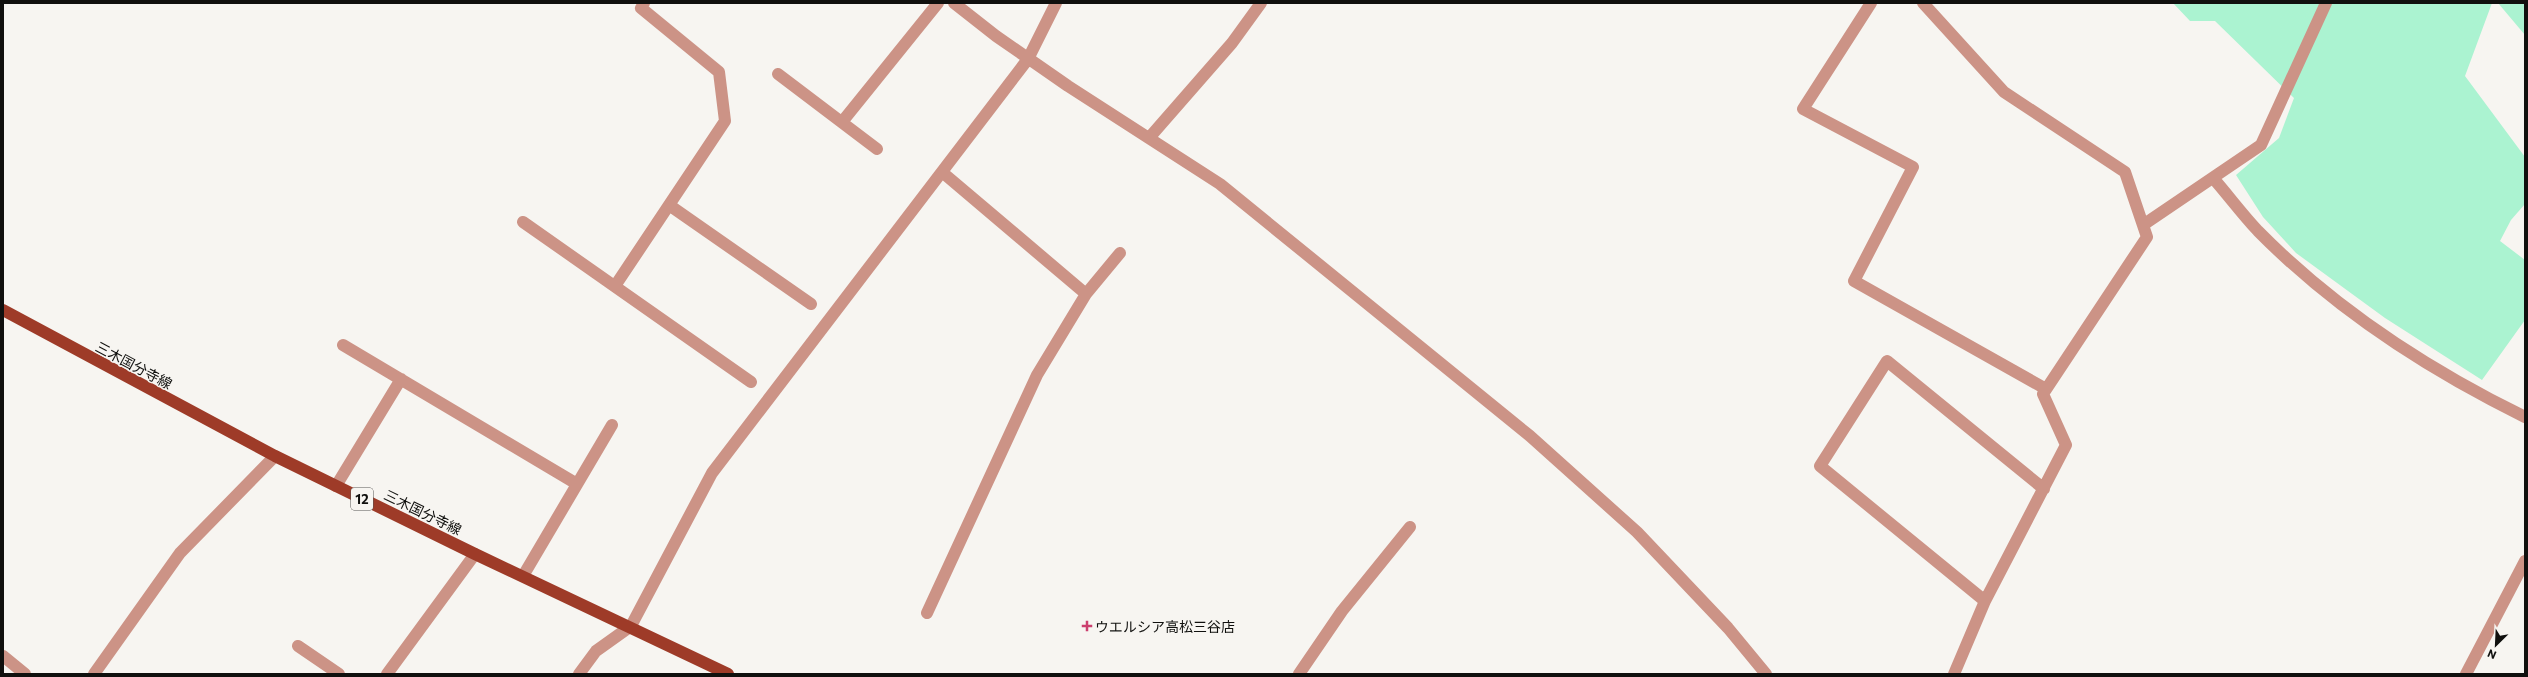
<svg xmlns="http://www.w3.org/2000/svg" width="2528" height="677" viewBox="0 0 2528 677" font-family="Commissioner,'Noto Sans JP',sans-serif">
<rect width="100%" height="100%" fill="#f7f5f1"/>
<!-- green -->
<path fill="#abf3d1" d="M2173 3H2492L2465 76 2525 157V204L2511 220 2500 241 2525 260V320L2482 380 2385 318 2296 253 2263 217 2236 175 2279 138 2294 98 2215 21H2190Z
M2498 3H2525V35Z"/>
<g fill="none" stroke-linecap="round" stroke-linejoin="round">
<!-- minor -->
<path stroke="#cc9386" stroke-width="12" d="M954 3 996 36 1068 86 1220 184 1530 436 1637 532 1728 628 1766 674
M1871 3 1803 109 1913 167 1854 281 2046 389
M1923 3 2004 92 2125 172 2147 237 2043 394 2066 445 1985 601 1954 674
M778 74 877 149
M842 122 938 3
M1149 138 1232 43 1261 3
M942 172 1086 294
M2213 178C2228 195 2242 214 2258 231 2335 309 2427 369 2525 417
M669 205 811 304
M523 222 751 382
M2143 225 2261 145 2326 3
M615 286 725 121 719 72 641 8 644 3
M343 345 577 484
M336 486 401 379
M523 576 612 425
M1985 601 1820 466 1887 361 2044 489
M927 613 1037 375 1086 294 1120 253
M298 646 339 674
M3 656 25 674
M94 674 180 553 275 456
M387 674 475 554
M579 674 596 651 631 626 712 473 1028 59 1056 3
M1299 674 1342 611 1410 527
M2466 674 2525 561"/>
<!-- major -->
<path stroke="#9e3b28" stroke-width="12" d="M3 310 275 456 475 554 728 674"/>
</g>
<!-- markers -->
<path fill="#cb3f6e" stroke="#f7f5f1" stroke-width="1.5" d="M1085 620h4v4h4v4h-4v4h-4v-4h-4v-4h4z"/>
<g text-anchor="middle" dominant-baseline="central" stroke-width="3" stroke-linejoin="round" paint-order="stroke">
<!-- shield labels -->
<rect fill="#f7f5f1" stroke="#555552" stroke-width="1" x="351" y="488" width="22" height="22" rx="3"/>
<g font-size="13" font-weight="bold" fill="#10100e">
<text x="362" y="499">12</text>
</g>
<!-- street labels -->
<g font-size="14" fill="#10100e" stroke="#f7f5f1">
<text transform="translate(134 365) rotate(28)">三木国分寺線</text>
<text transform="translate(423 512) rotate(26)">三木国分寺線</text>
</g>
<!-- poi labels -->
<g font-size="14" fill="#10100e" stroke="#f7f5f1" text-anchor="start">
<text x="1095" y="626">ウエルシア高松三谷店</text>
</g>
</g>
<!-- border -->
<rect width="2528" height="677" fill="none" stroke="#10100e" stroke-width="8"/>
<!-- north arrow -->
<g transform="translate(2496 645) rotate(204)" stroke="#f7f5f1" stroke-width="3" paint-order="stroke">
<path d="M0-3L7 15L0 10L-7 15Z" fill="#10100e"/>
<text y="-6" font-size="11" font-weight="bold" text-anchor="middle" fill="#10100e">N</text>
</g>
</svg>
